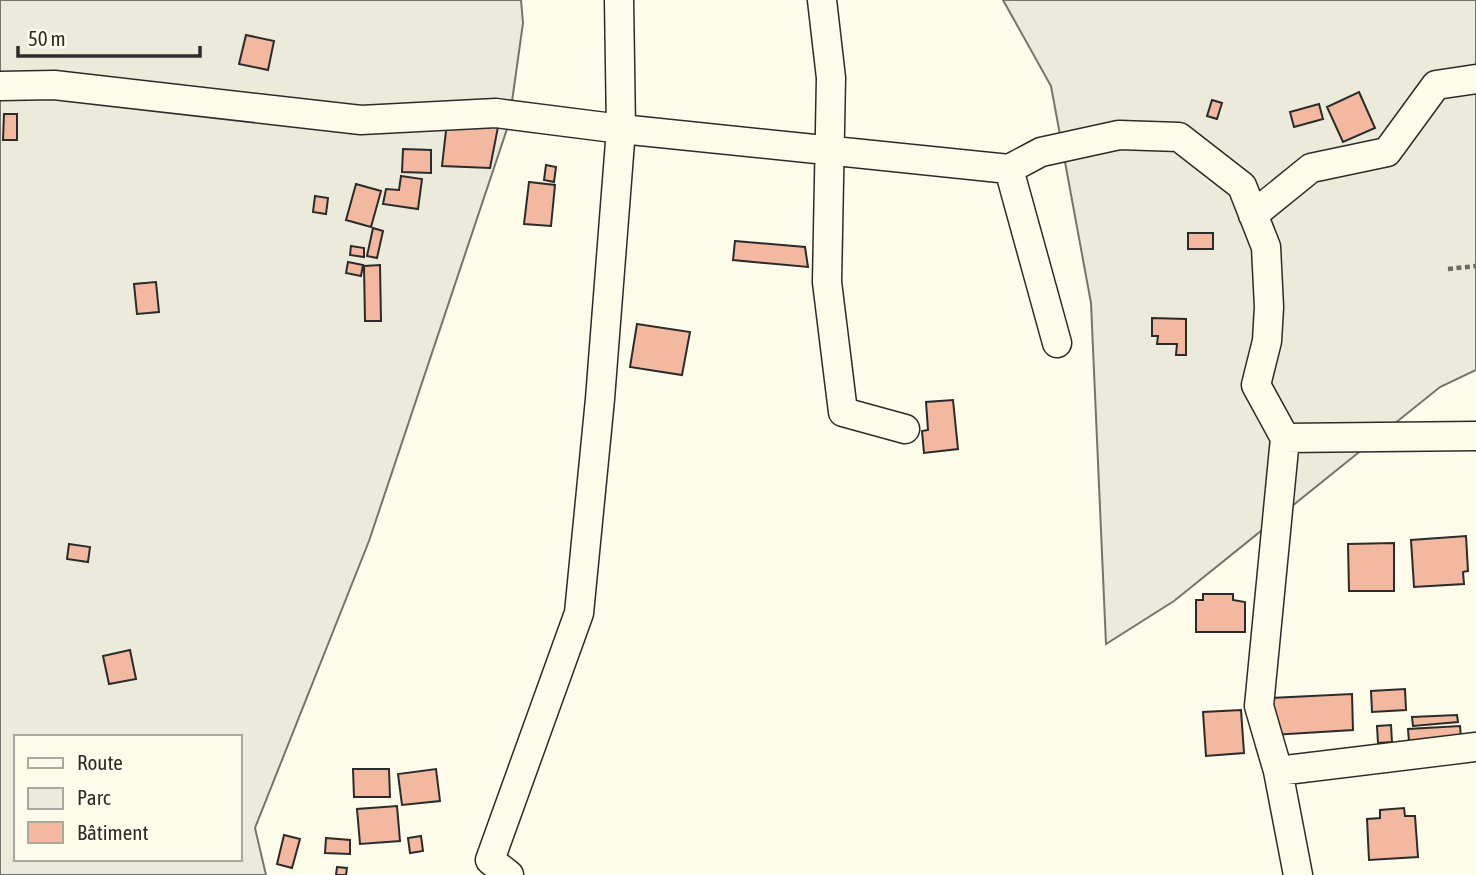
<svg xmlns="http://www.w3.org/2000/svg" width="1476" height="875" viewBox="0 0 1476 875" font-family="'Asap Condensed',sans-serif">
<rect width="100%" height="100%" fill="#fdfbea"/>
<!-- green -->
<path fill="#ecebdb" stroke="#74746e" stroke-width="2" fill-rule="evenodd" d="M0 0H521L523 23 509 123 369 541 255 828 266 875H0ZM16 737H240V859H16Z
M1003 0H1476V370L1440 387 1174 601 1106 644 1091 303 1051 86Z"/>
<!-- building -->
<path fill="#f2b8a0" stroke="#2b2b2b" stroke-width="2" d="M246 35 274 41 268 70 239 64Z
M1359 92 1375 128 1343 142 1327 107Z
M1212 100 1222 103 1217 119 1207 116Z
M1319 104 1323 119 1294 127 1290 112Z
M4 114H17V140H3Z
M447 122 498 127 490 168 442 166Z
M403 149 431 150V173L402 172Z
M546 165 556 167 554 182 544 180Z
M401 176 422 179 418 209 383 204 386 189 399 190Z
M529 182 555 185 551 226 524 224Z
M356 184 381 191 371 227 346 220Z
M315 196 328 198 326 214 313 212Z
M373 228 383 231 377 258 367 256Z
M1188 233H1213V249H1188Z
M735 241 805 247 808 267 733 260Z
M351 246 364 248V257L350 255Z
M348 262 363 265 361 276 346 273Z
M380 265 381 321H365L364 266Z
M156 282 159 312 137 314 134 284Z
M1152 318 1186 319V355H1176L1177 344H1157L1158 336H1152Z
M637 324 690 332 682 375 630 367Z
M953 400 958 449 924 453 922 431 928 430 926 402Z
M1466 536 1468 571 1463 572 1464 584 1414 587 1411 540Z
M1394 543V591H1349L1348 544Z
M69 544 90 547 88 562 67 559Z
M1203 594H1233V600L1245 602V632H1196V600H1203Z
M130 650 136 679 109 684 103 656Z
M1405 689 1406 710 1372 712 1371 691Z
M1352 694 1353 730 1272 735 1270 698Z
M1241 710 1244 753 1206 756 1203 712Z
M1457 715 1458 722 1413 726 1412 717Z
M1391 725 1392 742 1378 743 1377 726Z
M1460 726 1461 738 1409 742 1408 729Z
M353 769H389L390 797H354Z
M436 769 440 801 402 805 398 774Z
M397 806 400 841 360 844 357 809Z
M1404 808 1405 816H1415L1418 857 1369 860 1367 819 1380 818V810Z
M284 835 300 839 292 868 277 864Z
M421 836 423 851 410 853 408 838Z
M326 838 350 840V854L325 853Z
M337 867 347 868 346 875H336Z"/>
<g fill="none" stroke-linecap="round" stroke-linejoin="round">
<!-- minor casing -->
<g stroke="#2b2b2b" stroke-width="31">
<path id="minor" d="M822 0 831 78 827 282 843 412 905 429
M0 86 54 85 361 120 496 113 621 129 1009 169 1041 152 1119 135 1179 137 1242 186 1266 247 1269 307 1267 341 1256 385 1285 438 1259 706 1278 771 1298 875
M1009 169 1057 343
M1253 215 1311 168 1387 152 1436 85 1476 79
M1285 438 1476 436
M1278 771 1476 747
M509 875 490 860 579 613 600 399 621 129 619 0"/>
</g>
<!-- path -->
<path stroke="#6a6964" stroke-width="4.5" stroke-dasharray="5 3.5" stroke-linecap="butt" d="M1448 269 1476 266"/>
<!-- minor -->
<use href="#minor" stroke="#fdfbea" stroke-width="28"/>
</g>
<!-- legend -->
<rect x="14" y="735" width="228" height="126" fill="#fdfbea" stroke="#a9a89e" stroke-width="2"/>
<rect x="28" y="758" width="35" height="10" fill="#fdfbea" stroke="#a9a89e" stroke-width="2"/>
<text x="77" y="770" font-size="21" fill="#2b2b2b">Route</text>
<rect x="28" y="788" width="35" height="21" fill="#ecebdb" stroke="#a9a89e" stroke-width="2"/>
<text x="77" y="805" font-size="21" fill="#2b2b2b">Parc</text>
<rect x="28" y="822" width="35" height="21" fill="#f2b8a0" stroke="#a9a89e" stroke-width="2"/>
<text x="77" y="840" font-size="21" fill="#2b2b2b">Bâtiment</text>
<!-- scale -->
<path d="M18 46v10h182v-10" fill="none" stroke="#2b2b2b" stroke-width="3.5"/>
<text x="28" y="46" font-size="21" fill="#2b2b2b" stroke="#fdfbea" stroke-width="5" paint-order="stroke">50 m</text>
</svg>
